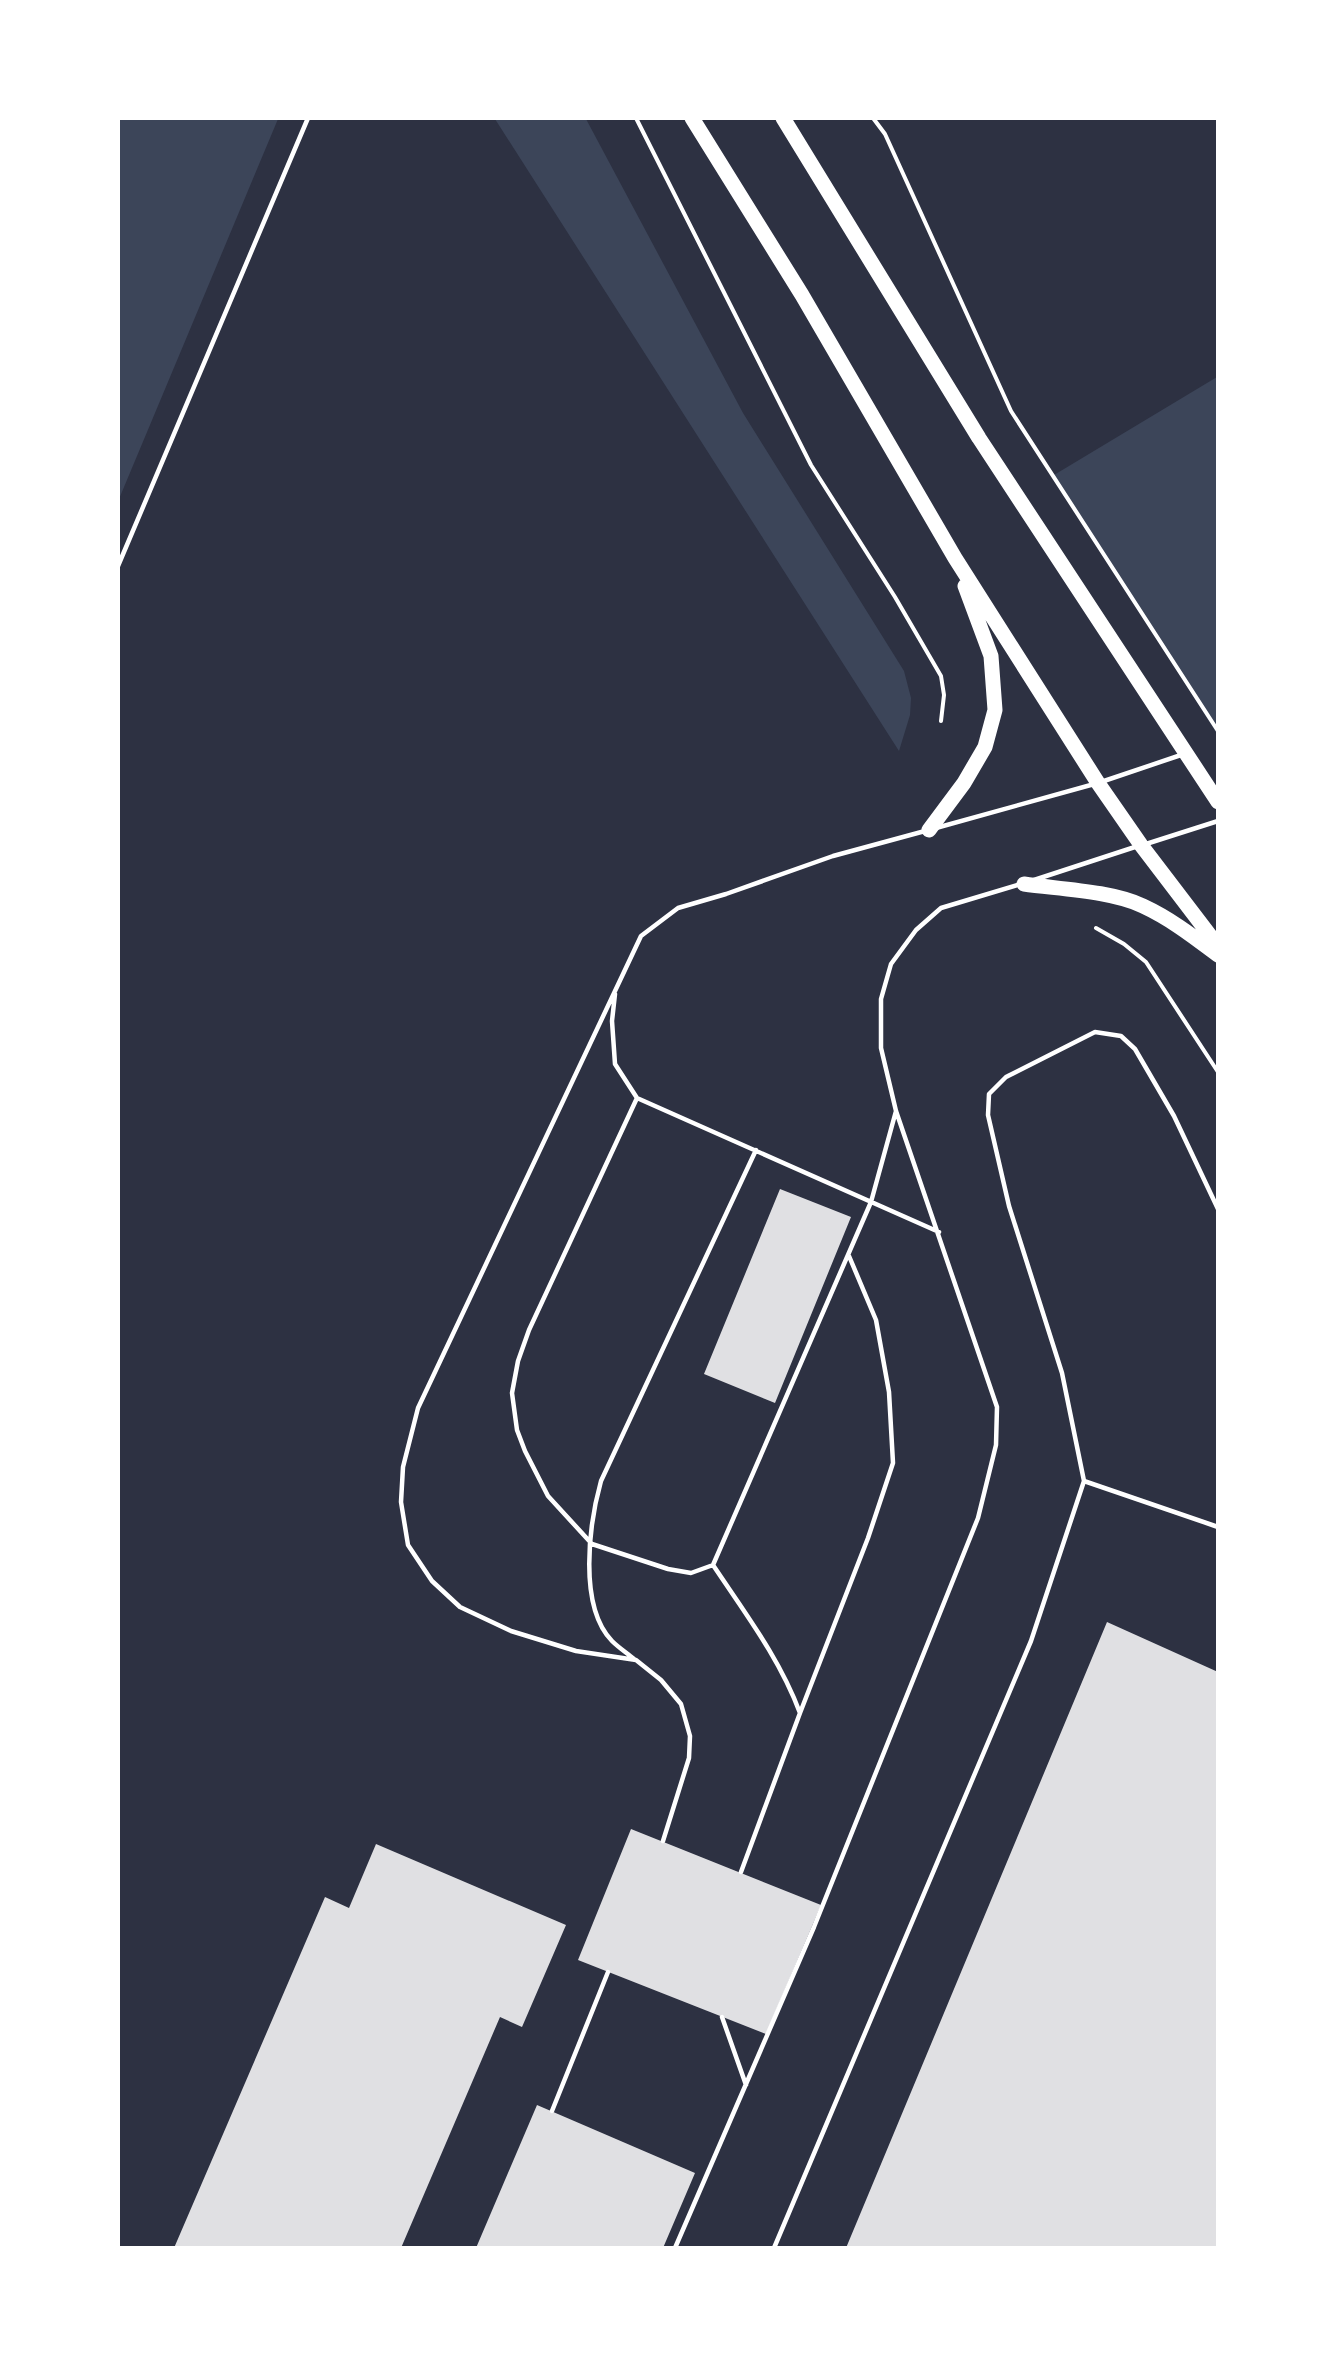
<svg xmlns="http://www.w3.org/2000/svg" width="1336" height="2366" viewBox="0 0 1336 2366" font-family="Signika,sans-serif">
<rect width="100%" height="100%" fill="#2d3142"/>
<!-- green -->
<path fill="#3c4559" d="M119 118 278 119 119 499 118 119Z
M495 119H586L743 413 904 671 911 698 910 715 899 751Z
M1217 377V734L1054 475Z"/>
<!-- building -->
<path fill="#e0e0e3" d="M780 1189 851 1217 775 1403 704 1374Z
M1107 1622 1218 1672V2248H846Z
M631 1829 821 1905 766 2034 578 1960Z
M376 1844 566 1925 522 2027 500 2017 401 2248H174L325 1897 349 1908Z
M537 2105 695 2173 663 2248H476Z"/>
<g fill="none" stroke-linecap="round" stroke-linejoin="round">
<!-- path -->
<path stroke="#fff" stroke-width="4" d="M636 118 811 465 895 597 941 676 944 695 941 721
M873 118 885 134 1011 411 1218 731
M1096 928 1124 944 1146 962 1218 1072"/>
<!-- service -->
<path stroke="#fff" stroke-width="4.5" d="M118 566 308 118
M936 828 1098 783 1184 754
M1146 844 1218 821
M1034 880 1138 846
M615 994 612 1021 615 1064 637 1098 939 1232
M637 1098 529 1330 518 1361 512 1393 517 1430 525 1451 548 1496 592 1544 668 1569 691 1573 713 1565 871 1202 896 1111
M1084 1481 1218 1527
M713 1565C745 1613 780 1659 800 1713L741 1872
M634 1659C627 1653 619 1648 612 1641 578 1606 589 1524 601 1481L756 1150
M800 1713 868 1538 893 1463 889 1392 876 1320 849 1256
M663 1841 689 1758 690 1736 681 1704 661 1680 636 1660 576 1651 511 1631 460 1607 432 1581 408 1545 401 1502 403 1467 418 1408 641 936 678 908 726 894 833 856 925 831
M722 2017 746 2085
M552 2111 608 1972
M675 2248 814 1927 978 1518 996 1445 997 1407 896 1111 881 1048V999L891 964 916 930 941 908 1021 884
M774 2248 1031 1641 1084 1481 1062 1373 1009 1206 988 1115 989 1094 1006 1077 1095 1032 1121 1036 1135 1049 1174 1116 1218 1209"/>
<!-- primary -->
<path stroke="#fff" stroke-width="15" d="M692 118 802 295 955 558 1098 783 1141 845 1218 946
M783 118 979 438 1218 802
M929 830 964 783 985 747 995 710 991 656 965 586
M1024 884C1059 889 1112 891 1143 906 1171 919 1194 937 1218 955"/>
</g>
<!-- border -->
<rect width="1336" height="2366" fill="none" stroke="#ffffff" stroke-width="240"/>
</svg>
